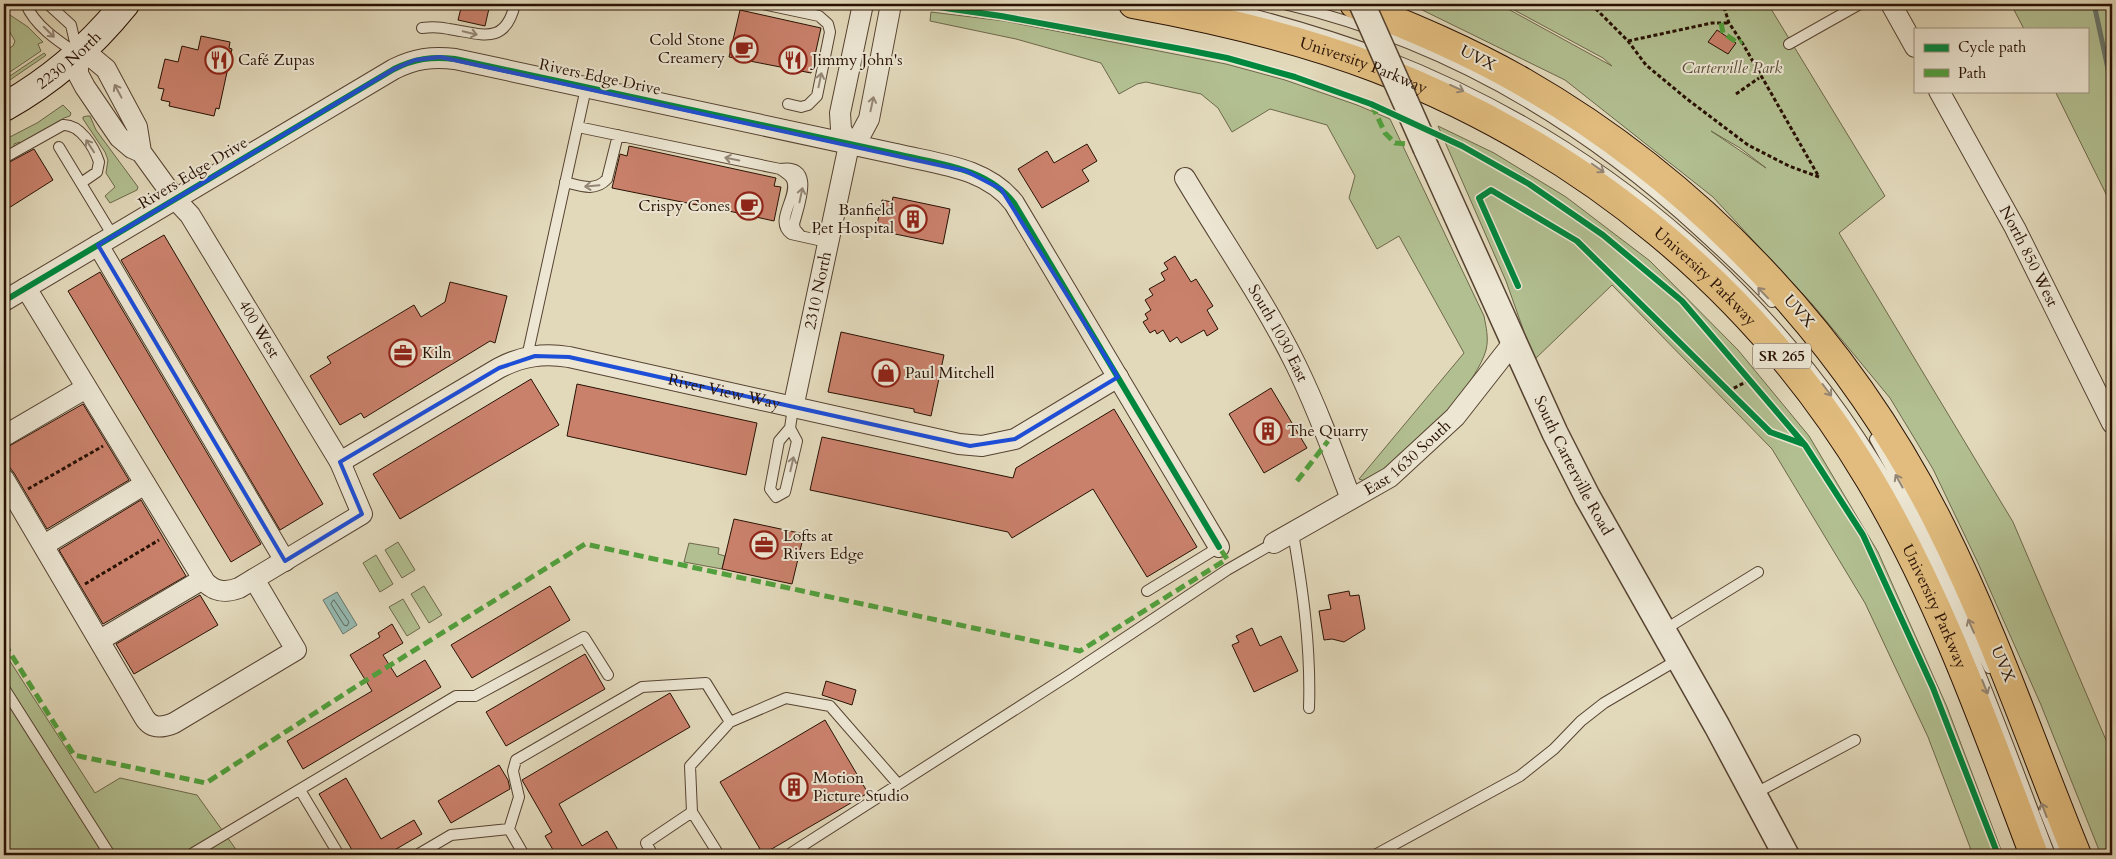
<svg xmlns="http://www.w3.org/2000/svg" width="2116" height="859" viewBox="0 0 2116 859" font-family="Cardo,serif">
<rect width="100%" height="100%" fill="#e2d9bb"/>
<filter id="stains"><feTurbulence type="fractalNoise" baseFrequency=".004" numOctaves="4"/><feColorMatrix values="0 0 0 0 .2 0 0 0 0 .09 0 0 0 0 .02 0 0 0 .5 -.17"/></filter>
<radialGradient id="worn" r=".72"><stop offset=".6" stop-color="#630" stop-opacity="0"/><stop offset="1" stop-color="#630" stop-opacity=".3"/></radialGradient>
<!-- green -->
<path fill="#b2bf91" stroke="#6d684a" fill-rule="evenodd" d="M1410 4H1499L1612 66 1603 58 1503 4H1768L1885 196 1839 233 2013 522 2112 754V855H2101L2041 705 1978 563 1933 469 1890 398 1813 305 1713 197 1565 80ZM1711 131 1740 148 1766 168Z
M2020 4H2112V206L2055 91H2087V29H2024L2013 8Z
M4 11 28 27 43 42 38 44 41 51 4 76V51L13 46 15 41 4 22Z
M931 12 1004 21 1226 64 1285 80 1357 105 1390 119 1484 316C1486 327 1489 338 1486 350 1478 380 1426 439 1401 459 1391 468 1376 474 1365 481L1359 479 1464 353 1399 236 1377 249 1349 198 1355 176 1327 125 1270 109 1232 132 1218 108 1201 94 1146 82 1137 84 1119 94 1101 63 1016 39 930 21Z
M44 53 46 55 45 56 4 84V80Z
M63 105 71 113 70 116 64 118 21 145 20 142 14 144 15 148 4 154V140L37 123Z
M87 116H90L96 130 138 187 137 190 110 203 105 196 115 187 106 173 108 160 105 152 83 119V117Z
M1438 126 1494 153 1566 197 1650 261 1738 350 1809 436 1878 552 1947 707 2003 855H1973L1928 737 1865 603 1772 449 1612 285 1534 360 1506 281Z
M398 542 415 570 402 578 385 550Z
M689 543 719 548 718 554 725 556 722 569 684 562Z
M376 555 393 584 380 592 363 563Z
M424 586 442 615 429 623 411 594Z
M403 599 420 628 407 636 389 607Z
M4 652 95 793 120 778 197 795 240 855H4Z"/>
<!-- water -->
<path fill="#95bab2" stroke="#69766c" d="M337 592 357 625 343 634 323 600Z"/>
<g fill="none" stroke-linecap="round" stroke-linejoin="round">
<!-- shore -->
<path stroke="#5e665a" stroke-width="1" d="M334 600 349 622 347 626 344 625 331 604Z"/>
<!-- stream -->
<path stroke="#69766c" stroke-width="5" d="M2094 4 2112 87"/>
</g>
<!-- building -->
<path fill="#ca816c" stroke="#281103" d="M462 4H490L485 26 458 20Z
M740 10 821 28 811 73 729 57Z
M1717 30 1736 43 1728 54 1708 42Z
M201 36 230 42 229 48 232 49 219 109 216 108 214 116 169 106 170 102 161 100 164 89 158 88 165 59 178 62 182 46 198 50Z
M1087 144 1097 161 1082 170 1089 181 1042 208 1018 169 1047 151 1054 163Z
M629 146 776 178 774 186 781 187 774 221 697 204V205L612 188 620 154 627 156Z
M34 149 53 180 4 211V165Z
M893 197 950 209 943 244 876 230 882 200 892 202Z
M164 235 323 504 280 530 121 260Z
M1175 256 1191 282 1196 279 1213 306 1207 310 1218 329 1207 336 1204 330 1181 343 1177 337 1170 342 1163 330 1157 334 1155 330 1150 333 1143 322 1148 319 1145 314 1151 310 1145 300 1153 295 1149 289 1165 280 1161 273 1168 269 1164 263Z
M100 272 261 544 231 562 68 291Z
M450 282 507 296 495 343 490 341 364 418 361 413 340 425 310 376 331 363 327 357 414 305 421 317 445 302Z
M841 332 944 355 931 416 914 412V409L828 392Z
M531 379 559 425 400 519 373 474Z
M577 384 757 423 746 475 567 436Z
M1271 388 1307 448 1264 473 1229 414Z
M83 404 129 480 47 529 14 473 4 460V449Z
M1114 409 1197 547 1147 577 1093 489 1012 538 1008 532 810 490 822 437 1013 478 1016 468Z
M141 500 186 576 103 624 59 550Z
M734 519 804 534 792 584 722 569Z
M550 586 570 620 472 678 451 645Z
M1349 591 1350 596 1359 595 1365 629 1344 642 1332 639 1324 640 1319 611 1331 609 1328 595Z
M200 595 218 625 134 674 116 644Z
M392 624 403 643 383 655 397 677 425 660 441 687 303 769 287 741 372 691 350 655 380 637 378 633Z
M1252 628 1260 646 1281 636 1298 671 1254 692 1232 645 1239 642 1236 636Z
M585 654 605 689 506 746 486 712Z
M826 681 856 690 852 705 822 695Z
M670 693 690 727 559 804 582 846 607 831 621 855H556L545 836 552 832 522 780Z
M825 720 868 793 763 854 720 782Z
M499 765 508 780 510 789 451 823 438 801Z
M346 778 381 839 414 820 422 834 386 855H355L319 794Z"/>
<g fill="none" stroke-linecap="round" stroke-linejoin="round">
<!-- service casing -->
<g stroke="#564331" stroke-width="12">
<path id="service" d="M26 4C34 25 58 41 76 53
M48 4 71 25 77 51
M763 4 819 16 828 24 830 32 817 96 808 105 801 107 788 104
M1213 4C1270 18 1327 34 1383 55 1614 145 1794 305 1911 523 1967 629 2007 743 2050 855
M1284 4C1443 41 1582 123 1701 233 1725 255 1750 278 1772 302
M422 28C431 27 440 27 449 29 482 34 505 46 515 4
M1789 44 1860 4
M578 127 780 169C816 163 799 204 794 224L795 229 801 236
M59 147 113 236
M4 158 63 125C80 124 94 147 99 162L97 172 81 183
M780 169C784 172 790 175 792 180 799 197 773 221 791 234L827 242
M565 182C581 186 595 192 607 179L618 135
M527 357 586 88
M790 428 797 441 785 492 776 497 770 489 779 441 790 428 793 408
M1875 439 1925 529 1989 668
M1293 533C1303 591 1311 648 1309 708
M1147 591 1219 547
M1664 630 1758 572
M4 688 110 855
M730 722 786 698 830 706 898 784
M300 790 339 855
M1754 794 1855 740
M2044 810 2062 855
M509 829 519 797 513 771 516 760 642 687 706 683 730 722 690 766 692 812 719 855
M190 855 456 696H475L584 637 608 675
M417 855 451 835 509 829 524 855
M653 855 646 843 692 812
M788 855 1069 675 1227 570 1274 543
M1375 855 1520 776 1554 749 1581 721 1604 703 1679 659"/>
</g>
<!-- minor casing -->
<g stroke="#564331" stroke-width="22">
<g id="minor">
<path d="M1891 4 1915 47"/>
<path id="s1" d="M1939 91 2015 228 2112 423"/>
<path d="M849 145 861 134 869 119 891 4"/>
<path id="s2" d="M1185 178C1222 240 1264 300 1296 365 1317 408 1334 454 1351 499"/>
<path d="M98 245 285 561"/>
<path d="M26 288 205 582C215 592 225 593 239 588L362 514 340 462 190 215 175 199 141 152 132 148 119 137 85 87 78 74V54L94 59 106 69 137 127 141 152"/>
<path d="M4 301 394 69C414 59 432 56 455 59L896 154C937 164 986 167 1014 203L1219 547"/>
<path id="s3" d="M793 408 849 145 841 129 840 113 863 4"/>
<path d="M4 436 86 388"/>
<path id="s4" d="M340 462 499 368C522 356 543 353 569 357L959 444 982 446 1015 439 1118 377"/>
<path d="M4 479 144 717C151 729 162 728 174 723L296 650 254 579"/>
<path id="s5" d="M1274 543 1390 477 1455 417 1513 343"/>
<path d="M44 545 145 484"/>
<path d="M100 640 203 579"/>
</g>
</g>
<!-- tertiary casing -->
<g stroke="#564331" stroke-width="28">
<g id="tertiary">
<path id="s6" d="M1426 148 1555 433 1587 496 1717 726 1786 855"/>
</g>
</g>
<!-- secondary casing -->
<g stroke="#281103" stroke-width="30">
<g id="secondary">
<path id="s7" d="M4 107C51 81 91 46 125 4"/>
</g>
</g>
<!-- primary casing -->
<g stroke="#281103" stroke-width="30">
<g id="primary">
<path id="s8" d="M1133 4C1215 19 1298 38 1376 68 1583 148 1756 289 1870 480 1940 597 1986 728 2034 855"/>
<path d="M1354 4C1412 27 1469 51 1523 82 1702 185 1849 342 1941 527 1994 633 2032 745 2077 855"/>
</g>
</g>
<!-- path -->
<path stroke="#281103" stroke-width="3" stroke-dasharray="4 2.5" stroke-linecap="butt" d="M1591 4 1628 41 1646 65 1687 99 1748 145 1789 166 1819 177 1743 44 1729 23 1723 4
M1628 41 1712 23H1729
M1736 94 1759 78
M1728 391 1750 380
M28 489 103 446
M85 584 159 540"/>
<!-- service -->
<use href="#service" stroke="#ece6d3" stroke-width="10"/>
<!-- minor -->
<use href="#minor" stroke="#ece6d3" stroke-width="20"/>
<!-- tertiary -->
<use href="#tertiary" stroke="#ece6d3" stroke-width="25"/>
<!-- secondary -->
<use href="#secondary" stroke="#ece6d3" stroke-width="28"/>
<!-- primary -->
<use href="#primary" stroke="#e1bc7e" stroke-width="28"/>
<!-- tertiary-bridge casing -->
<g stroke="#564331" stroke-width="28" stroke-linecap="butt">
<path id="tertiary-bridge" d="M1362 4 1426 148"/>
</g>
<!-- tertiary-bridge -->
<use href="#tertiary-bridge" stroke="#ece6d3" stroke-width="25"/>
<!-- quiet -->
<path stroke="#51a03d" stroke-width="5" stroke-dasharray="10 5" stroke-linecap="butt" d="M1721 23 1723 33 1738 43 1742 41
M1372 105 1385 133 1395 143 1410 144
M1297 481 1328 441
M4 643 74 755 206 783 360 684 585 544 1080 651 1227 559 1219 547"/>
<!-- cycleway casing -->
<g stroke="#ece6d3" stroke-width="9">
<path id="cycleway" d="M917 4 1001 16 1187 50 1227 58 1295 77 1371 104 1462 146 1529 184 1603 235 1682 301 1805 445 1863 535 1933 688 1998 855
M1518 286 1479 198 1491 190 1577 241 1770 432 1803 444
M4 301 394 69C414 59 432 56 455 59L896 154C937 164 986 167 1014 203L1219 547"/>
</g>
<!-- cycleway -->
<use href="#cycleway" stroke="#00873e" stroke-width="6"/>
</g>
<!-- one-way arrows -->
<defs><path id="oneway-shaft" d="M-6 0H5M1.5-3L5.5 0L1.5 3" fill="none" stroke-width="1.6" stroke-linecap="round" stroke-linejoin="round" transform="scale(1.25)"/></defs>
<g stroke="#948675">
<use href="#oneway-shaft" transform="translate(49 32) rotate(45)"/>
<use href="#oneway-shaft" transform="translate(470 33) rotate(13)"/>
<use href="#oneway-shaft" transform="translate(820 80) rotate(-78)"/>
<use href="#oneway-shaft" transform="translate(1457 88) rotate(25)"/>
<use href="#oneway-shaft" transform="translate(118 91) rotate(-118)"/>
<use href="#oneway-shaft" transform="translate(872 104) rotate(-78)"/>
<use href="#oneway-shaft" transform="translate(90 146) rotate(-123)"/>
<use href="#oneway-shaft" transform="translate(732 159) rotate(-168)"/>
<use href="#oneway-shaft" transform="translate(1598 168) rotate(35)"/>
<use href="#oneway-shaft" transform="translate(592 186) rotate(175)"/>
<use href="#oneway-shaft" transform="translate(801 195) rotate(-78)"/>
<use href="#oneway-shaft" transform="translate(1763 293) rotate(-134)"/>
<use href="#oneway-shaft" transform="translate(1827 390) rotate(53)"/>
<use href="#oneway-shaft" transform="translate(792 464) rotate(-77)"/>
<use href="#oneway-shaft" transform="translate(1899 481) rotate(-119)"/>
<use href="#oneway-shaft" transform="translate(1971 626) rotate(-114)"/>
<use href="#oneway-shaft" transform="translate(1985 687) rotate(68)"/>
<use href="#oneway-shaft" transform="translate(2044 810) rotate(-111)"/>
</g>
<!-- marked area -->
<path fill="none" stroke="#1d4ed8" stroke-width="4" stroke-linejoin="round" d="M440 57 966 171 1001 189 1118 377 1015 439 970 446 569 357 535 356 499 368 340 462 362 514 285 561 98 245 394 69 415 60Z"/>
<!-- icons -->
<defs>
<g id="cafe-ring" transform="scale(1.4375)"><circle r="9.5" fill="#ece6d3" stroke="#8f2418" stroke-width="1.5"/><path d="M-5.5-4.5H6V0H3Q3 3.5 0 3.5H-2.5Q-5.5 3.5-5.5 0ZM3-3.2v2h1.7v-2ZM-6 4.5H4V6H-6Z" fill="#8f2418"/></g>
<g id="restaurant-ring" transform="scale(1.4375)"><circle r="9.5" fill="#ece6d3" stroke="#8f2418" stroke-width="1.5"/><path d="M-5-6h1v4h1v-4h1v4h1v-4h1v5L-1.5 .5V6h-2V.5L-5-1ZM5-6V6H3V1.5H1.5Q1.5-4 5-6Z" fill="#8f2418"/></g>
<g id="building-ring" transform="scale(1.4375)"><circle r="9.5" fill="#ece6d3" stroke="#8f2418" stroke-width="1.5"/><path d="M-4-6H4V6H1V3H-1V6H-4ZM-2.5-4.3h1.7v1.8h-1.7ZM.8-4.3h1.7v1.8H.8ZM-2.5-1h1.7V.8h-1.7ZM.8-1h1.7V.8H.8Z" fill="#8f2418"/></g>
<g id="office-ring" transform="scale(1.4375)"><circle r="9.5" fill="#ece6d3" stroke="#8f2418" stroke-width="1.5"/><path d="M-6-3h4V-5.5h4V-3h4V5H-6ZM-1-4.5V-3h2v-1.5ZM-6 0V1H6V0Z" fill="#8f2418"/></g>
<g id="shop-ring" transform="scale(1.4375)"><circle r="9.5" fill="#ece6d3" stroke="#8f2418" stroke-width="1.5"/><path d="M-5-2.5h2.3a2.7 3.5 0 0 1 5.4 0H5L5.5 6h-11ZM-1.5-2.5h3a1.5 2.3 0 0 0-3 0Z" fill="#8f2418"/></g>
</defs>
<g fill-rule="evenodd">
<use href="#cafe-ring" x="744" y="49"/>
<use href="#restaurant-ring" x="219" y="60"/>
<use href="#restaurant-ring" x="793" y="60"/>
<use href="#cafe-ring" x="749" y="206"/>
<use href="#building-ring" x="913" y="219"/>
<use href="#office-ring" x="403" y="353"/>
<use href="#shop-ring" x="886" y="373"/>
<use href="#building-ring" x="1268" y="431"/>
<use href="#office-ring" x="764" y="545"/>
<use href="#building-ring" x="794" y="787"/>
</g>
<g text-anchor="middle" dominant-baseline="central" stroke-width="4" stroke-linejoin="round" paint-order="stroke">
<!-- shield labels -->
<rect fill="#ece6d3" stroke="#635141" stroke-width="1" x="1753" y="343.5" width="58" height="25" rx="4"/>
<g font-size="15" font-weight="bold" fill="#281103">
<text x="1782" y="356">SR 265</text>
</g>
<!-- poi labels -->
<g font-size="16" fill="#281103" stroke="#ece6d3" text-anchor="start">
<text x="725" y="40" text-anchor="end">Cold Stone<tspan x="725" dy="18">Creamery</tspan></text>
<text x="238" y="60">Café Zupas</text>
<text x="812" y="60">Jimmy John's</text>
<text x="730" y="206" text-anchor="end">Crispy Cones</text>
<text x="894" y="210" text-anchor="end">Banfield<tspan x="894" dy="18">Pet Hospital</tspan></text>
<text x="422" y="353">Kiln</text>
<text x="905" y="373">Paul Mitchell</text>
<text x="1287" y="431">The Quarry</text>
<text x="783" y="536">Lofts at<tspan x="783" dy="18">Rivers Edge</tspan></text>
<text x="813" y="778">Motion<tspan x="813" dy="18">Picture Studio</tspan></text>
</g>
<!-- street labels -->
<g font-size="16" fill="#281103" stroke="#ece6d3">
<text transform="translate(1478 58) rotate(27)">UVX</text>
<text stroke="none"><textPath href="#s7" startOffset="80">2230 North</textPath></text>
<text stroke="none"><textPath href="#s8" startOffset="239">University Parkway</textPath></text>
<text transform="translate(600 77) rotate(12)">Rivers Edge Drive</text>
<text transform="translate(193 173) rotate(-31)">Rivers Edge Drive</text>
<text stroke="none"><textPath href="#s1" startOffset="188">North 850 West</textPath></text>
<text stroke="none"><textPath href="#s8" startOffset="644">University Parkway</textPath></text>
<text stroke="none"><textPath href="#s3" startOffset="120">2310 North</textPath></text>
<text transform="translate(1799 311) rotate(49)">UVX</text>
<text transform="translate(259 329) rotate(59)">400 West</text>
<text stroke="none"><textPath href="#s2" startOffset="181">South 1030 East</textPath></text>
<text stroke="none"><textPath href="#s4" startOffset="416">River View Way</textPath></text>
<text stroke="none"><textPath href="#s5" startOffset="159">East 1630 South</textPath></text>
<text stroke="none"><textPath href="#s6" startOffset="350">South Carterville Road</textPath></text>
<text stroke="none"><textPath href="#s8" startOffset="1049">University Parkway</textPath></text>
<text transform="translate(2003 664) rotate(67)">UVX</text>
</g>
<!-- park labels -->
<g font-size="16" font-style="italic" fill="#584e35" stroke="#ece6d3">
<text x="1732" y="68">Carterville Park</text>
</g>
</g>
<!-- margin -->
<rect width="2116" height="859" fill="none" stroke="#e2d9bb" stroke-width="20"/>
<rect x="5" y="5" width="2106" height="849" fill="none" stroke="#281103" stroke-width="2.5"/>
<rect x="10" y="10" width="2096" height="839" fill="none" stroke="#281103"/>
<!-- legend -->
<rect x="1914" y="28" width="175" height="65" fill="#ece6d3" stroke="#9e9180"/>
<rect x="1924" y="44" width="25" height="8" fill="#00873e" stroke="#9e9180"/>
<text x="1958" y="52" font-size="15" fill="#281103">Cycle path</text>
<rect x="1924" y="69" width="25" height="8" fill="#51a03d" stroke="#9e9180"/>
<text x="1958" y="78" font-size="15" fill="#281103">Path</text>
<rect width="100%" height="100%" filter="url(#stains)"/>
<rect width="100%" height="100%" fill="url(#worn)"/>
</svg>
